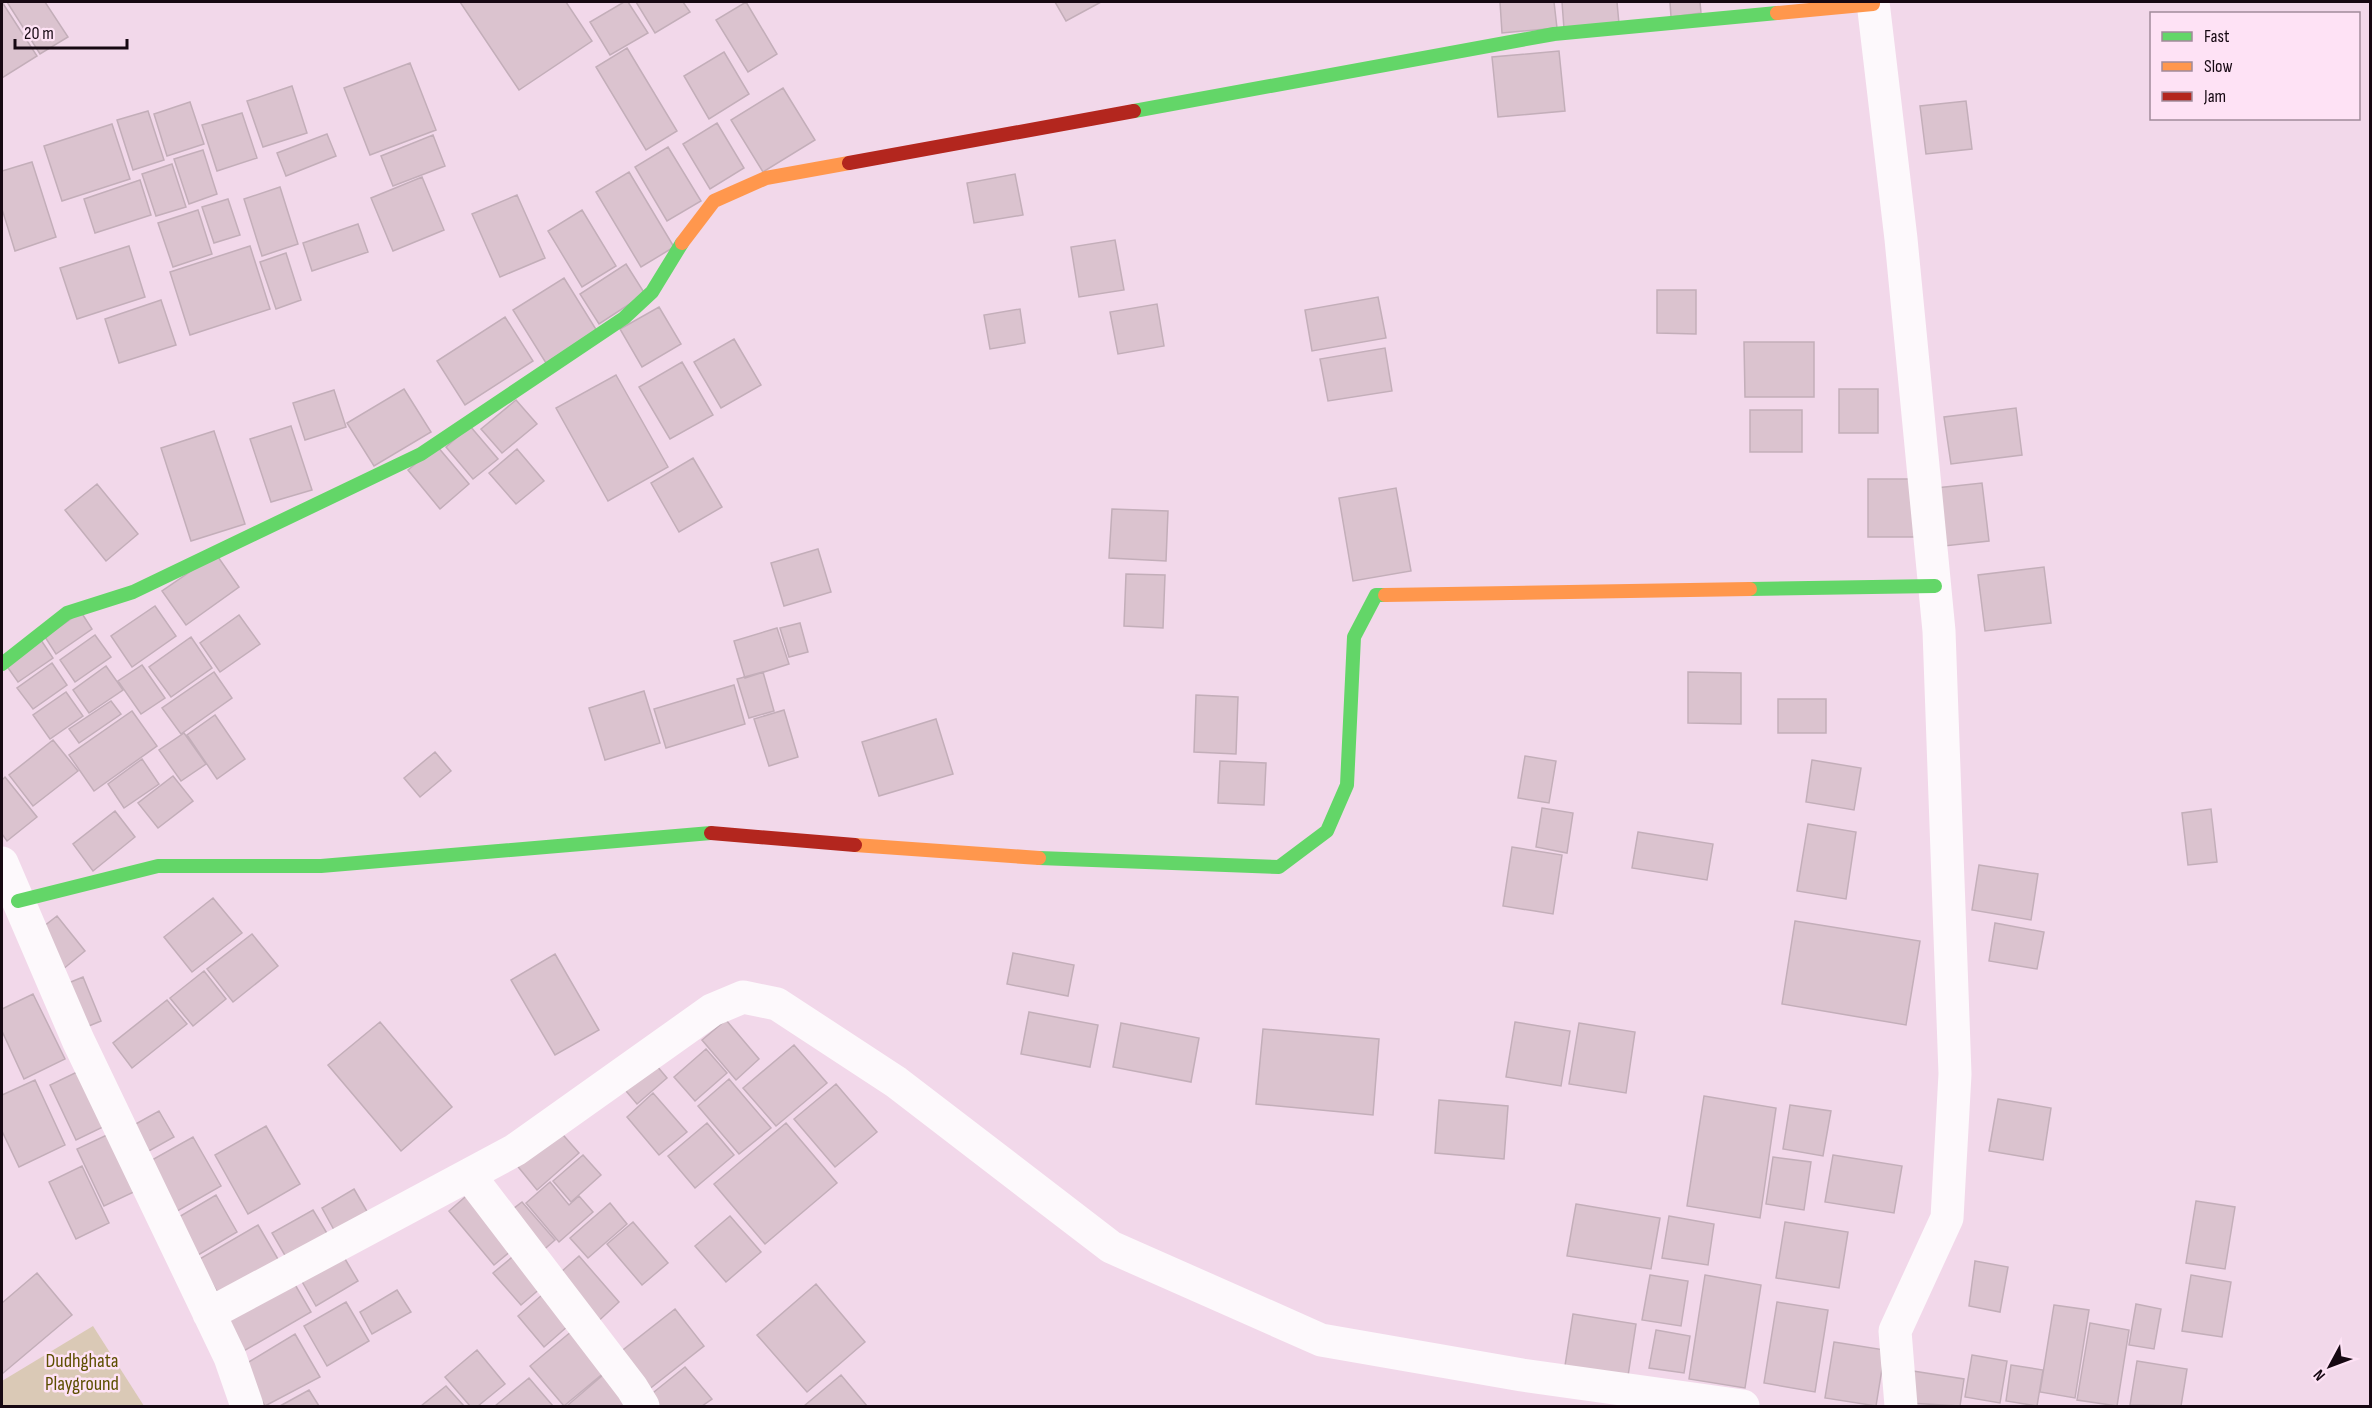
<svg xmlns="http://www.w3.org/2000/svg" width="2372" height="1408" viewBox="0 0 2372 1408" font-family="'Sofia Sans Condensed',sans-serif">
<rect width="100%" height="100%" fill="#f2d8ea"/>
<!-- green -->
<path fill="#dac9b6" d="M93 1326 144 1406H2V1381Z"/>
<!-- building -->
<path fill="#dbc3cf" stroke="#c3aeb9" stroke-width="1.5" d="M2 2 37 56 2 78Z
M7 2H45L68 37 40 54Z
M460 2H566L592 41 519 90Z
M624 2H628L648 33 610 55 590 22Z
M636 2H683L690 12 655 33Z
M746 2 777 54 748 72 716 20Z
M1055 2H1101L1066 21Z
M1500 2H1554L1557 28 1502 33Z
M1562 2H1617L1619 24 1564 29Z
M1670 2H1700L1701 13 1671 17Z
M627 48 677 131 646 150 596 67Z
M1559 51 1565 111 1498 117 1492 57Z
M724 52 749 94 709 119 684 76Z
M410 63 436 130 370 155 344 88Z
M292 86 307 133 263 147 247 101Z
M783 88 815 140 763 172 731 120Z
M1966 101 1972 149 1926 154 1920 106Z
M190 102 204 144 167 156 154 114Z
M148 111 164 160 133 170 117 120Z
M242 113 257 158 217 171 202 125Z
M717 123 744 168 710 189 683 144Z
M112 124 130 179 62 201 44 146Z
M327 134 336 156 286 176 277 153Z
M433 135 445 166 393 186 381 156Z
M668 147 701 201 667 221 635 167Z
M203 150 217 194 189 204 174 159Z
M32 162 56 237 15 251 2 209V171Z
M172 164 186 207 156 216 142 174Z
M629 172 674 247 641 267 596 192Z
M1015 174 1023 215 974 223 967 183Z
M422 177 444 230 393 251 371 198Z
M140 180 151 215 95 233 84 199Z
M280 187 298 244 262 256 244 199Z
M517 195 545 258 500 277 472 214Z
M228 199 240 235 214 243 202 207Z
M198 210 212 254 173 267 158 223Z
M582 210 616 266 582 287 548 231Z
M358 224 368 252 312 271 303 243Z
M1115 240 1124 290 1079 297 1071 247Z
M129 246 145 297 77 319 60 268Z
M250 246 270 309 190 335 170 272Z
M286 253 301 300 276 309 260 262Z
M626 264 645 294 599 324 580 294Z
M564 278 597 331 546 363 513 310Z
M1657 290H1696V334L1657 333Z
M1378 297 1386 338 1312 351 1305 310Z
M161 300 176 345 119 363 105 319Z
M1157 304 1164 346 1118 354 1110 312Z
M659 307 681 344 642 367 620 329Z
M1020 309 1025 343 990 349 984 315Z
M505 317 533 361 465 405 437 361Z
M734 339 761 385 721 408 694 362Z
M1744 342H1814V397H1745Z
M1385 348 1392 391 1328 401 1320 359Z
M682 362 713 415 670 439 639 387Z
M616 375 668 467 608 501 556 408Z
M404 389 431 432 374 466 347 423Z
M1839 389H1878V433H1839Z
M334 390 346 427 305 440 293 403Z
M516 400 537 424 502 453 481 429Z
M2016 408 2022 455 1951 464 1944 417Z
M1750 410H1802V452H1750Z
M291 426 312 490 271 502 250 439Z
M470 426 498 459 473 479 446 447Z
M214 431 245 524 191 541 161 448Z
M437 446 469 484 440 509 408 470Z
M517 449 544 481 516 504 489 473Z
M693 458 722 507 679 532 651 483Z
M1868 479H1915V537H1868Z
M1982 483 1989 541 1944 546 1936 488Z
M97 484 138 534 106 561 65 510Z
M1396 488 1411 571 1353 581 1339 498Z
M1112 509 1168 511 1166 561 1109 558Z
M818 549 831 592 784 606 771 563Z
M216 554 239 587 186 625 162 591Z
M2044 567 2051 623 1985 631 1978 575Z
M1126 574 1165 575 1163 628 1124 626Z
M155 606 176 636 132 667 111 636Z
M81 612 92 629 56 654 45 637Z
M239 615 260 644 220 672 200 643Z
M800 623 808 652 789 657 780 628Z
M777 628 789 664 745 678 734 641Z
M95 635 111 657 75 682 60 660Z
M191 637 212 668 171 697 149 667Z
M41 640 53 658 18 682 6 665Z
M52 663 67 685 33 709 17 688Z
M142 665 165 698 141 714 118 681Z
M106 666 123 690 89 713 73 690Z
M214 672 232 698 181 734 162 708Z
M763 672 774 711 749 718 737 679Z
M1688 672 1741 673V724L1688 723Z
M734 685 745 724 666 748 654 709Z
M644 691 660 743 605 760 589 708Z
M66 692 83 716 50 739 33 715Z
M1196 695 1238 697 1236 754 1194 752Z
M1778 699H1826V733H1778Z
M111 701 121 714 79 743 69 729Z
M784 710 798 757 769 766 754 719Z
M132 711 157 746 94 791 69 755Z
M215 715 245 759 217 779 187 735Z
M936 719 953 774 879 796 862 742Z
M184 733 206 764 181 781 159 750Z
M53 740 78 771 33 806 9 775Z
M435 752 451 771 420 797 404 778Z
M1525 756 1556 761 1549 803 1518 798Z
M142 759 159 784 124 808 108 784Z
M1812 760 1861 768 1854 810 1806 802Z
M1220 761 1266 763 1264 805 1218 803Z
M173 776 193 801 158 828 138 803Z
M5 777 37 817 7 841 2 834V780Z
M1542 808 1573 813 1567 853 1536 847Z
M2211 809 2217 862 2188 865 2182 813Z
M115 811 135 837 93 871 73 844Z
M1808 824 1856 832 1846 899 1797 891Z
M1638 832 1713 844 1707 880 1632 868Z
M1512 847 1562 855 1553 914 1503 906Z
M1979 865 2038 874 2031 920 1972 910Z
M213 898 242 933 192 972 164 937Z
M57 916 85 951 62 970 34 934Z
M1795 921 1920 941 1906 1025 1782 1004Z
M1995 923 2044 932 2037 969 1989 961Z
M252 934 278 966 233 1002 207 969Z
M1013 953 1074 965 1068 996 1007 984Z
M555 954 599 1030 555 1055 511 980Z
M204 971 226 999 193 1026 170 998Z
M83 977 101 1021 84 1028 66 984Z
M33 994 65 1059 24 1079 2 1031V1009Z
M167 1000 187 1024 132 1068 113 1043Z
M1029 1012 1098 1025 1090 1067 1021 1054Z
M726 1020 759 1059 736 1080 702 1040Z
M380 1022 452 1107 401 1151 328 1065Z
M1515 1022 1570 1031 1561 1086 1506 1077Z
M1121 1023 1199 1038 1191 1082 1113 1067Z
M1579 1023 1635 1032 1626 1093 1569 1084Z
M1263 1029 1379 1039 1373 1115 1256 1104Z
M794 1045 827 1083 776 1126 743 1088Z
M706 1049 727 1073 695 1101 674 1077Z
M651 1059 667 1078 637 1104 621 1085Z
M77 1072 103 1127 76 1140 50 1085Z
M729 1079 771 1128 739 1154 698 1106Z
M35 1080 65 1145 19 1167 2 1131V1095Z
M836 1084 877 1132 835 1167 794 1119Z
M653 1093 687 1132 659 1155 627 1117Z
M1704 1096 1776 1108 1760 1218 1687 1206Z
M1998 1099 2051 1108 2043 1160 1989 1151Z
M1439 1100 1508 1106 1504 1159 1435 1153Z
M1790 1105 1831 1111 1823 1156 1783 1149Z
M159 1111 174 1137 147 1152 132 1126Z
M707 1123 734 1155 695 1188 668 1156Z
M786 1123 837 1183 765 1244 714 1184Z
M266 1126 300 1184 248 1214 215 1155Z
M557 1128 579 1153 537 1190 515 1163Z
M109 1134 136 1191 104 1206 77 1149Z
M193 1137 221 1186 172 1214 143 1165Z
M583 1155 601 1175 571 1202 553 1181Z
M1833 1155 1902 1166 1894 1213 1825 1202Z
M1773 1157 1811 1162 1804 1210 1766 1204Z
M82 1166 109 1223 76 1239 49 1182Z
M550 1182 569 1205 579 1196 593 1212 559 1242 526 1203Z
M354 1189 372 1220 339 1239 322 1208Z
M472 1191 518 1245 494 1265 449 1211Z
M216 1195 237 1232 193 1258 172 1221Z
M2196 1201 2235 1207 2225 1269 2186 1263Z
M522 1202 555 1240 539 1254 505 1215Z
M610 1203 627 1224 588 1258 570 1238Z
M1576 1204 1660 1218 1651 1269 1567 1256Z
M313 1210 331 1240 290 1264 272 1233Z
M730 1216 761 1252 726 1282 695 1246Z
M1669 1216 1714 1224 1708 1265 1662 1258Z
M633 1222 668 1263 642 1285 607 1244Z
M1785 1222 1848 1232 1839 1288 1776 1278Z
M258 1225 282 1266 222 1300 198 1260Z
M338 1247 358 1281 316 1306 296 1271Z
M522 1249 549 1281 521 1305 493 1273Z
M579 1256 619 1302 592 1327 552 1280Z
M1975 1261 2008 1267 2000 1312 1969 1306Z
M37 1273 72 1315 2 1374V1303Z
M1650 1275 1688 1281 1681 1326 1642 1320Z
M1705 1275 1761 1285 1745 1388 1689 1379Z
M2191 1275 2231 1282 2222 1337 2182 1331Z
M290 1276 311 1312 242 1352 221 1316Z
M816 1284 865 1342 807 1392 757 1335Z
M550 1288 576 1319 544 1347 518 1316Z
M397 1290 411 1312 372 1334 360 1312Z
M346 1302 369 1341 327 1366 304 1326Z
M1777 1302 1828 1310 1815 1392 1764 1383Z
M2136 1304 2161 1309 2154 1349 2129 1345Z
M2054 1305 2089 1310 2075 1398 2040 1392Z
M675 1309 704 1346 643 1394 614 1357Z
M1573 1314 1636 1324 1628 1376 1565 1366Z
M2090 1323 2129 1330 2117 1406 2077 1400Z
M578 1326 612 1366 564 1406 530 1366Z
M1656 1330 1690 1336 1684 1373 1649 1368Z
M295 1334 320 1377 265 1406 242 1366Z
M1834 1342 1885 1350 1876 1406 1825 1398Z
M477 1350 505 1384 478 1406H470L445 1377Z
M1972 1355 2007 1361 2000 1403 1965 1397Z
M2137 1361 2187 1369 2181 1406 2130 1405Z
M2011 1365 2043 1370 2037 1406 2006 1401Z
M685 1367 712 1399 702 1406H649L644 1400Z
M610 1369 636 1406H570L568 1405Z
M1913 1371 1964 1379 1960 1406 1908 1403Z
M841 1375 867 1406H804Z
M529 1378 553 1406H495Z
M446 1386 464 1406H421Z
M309 1390 319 1406H280Z"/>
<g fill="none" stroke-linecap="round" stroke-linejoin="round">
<!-- street -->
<path stroke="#fdf9fc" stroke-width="33" d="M1873 2 1901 239 1939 631 1955 1074 1947 1218 1895 1331 1901 1406
M2 863 78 1040 230 1357 247 1406
M469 1175 632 1388 643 1406
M209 1314 515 1150 712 1010 743 997 777 1004 896 1082 1111 1247 1321 1340 1522 1375 1743 1406"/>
<!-- fast -->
<path stroke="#63d668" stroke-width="14" d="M1134 111 1554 34 1777 13
M1750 589 1935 586
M2 664 67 613 133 592 421 454 624 318 652 292 682 243
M1039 858 1279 867 1327 831 1347 785 1354 637 1376 595H1385
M18 901 158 866H321L711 833"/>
<!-- slow -->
<path stroke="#ff974d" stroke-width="14" d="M1777 13 1873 4
M682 243 714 201 766 178 849 163
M1385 595 1750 589
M855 845 1039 858"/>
<!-- jam -->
<path stroke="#b3261e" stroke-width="14" d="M849 163 1134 111
M711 833 855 845"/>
</g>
<g text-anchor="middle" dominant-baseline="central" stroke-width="5" stroke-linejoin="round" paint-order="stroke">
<!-- park labels -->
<g font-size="20" fill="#5d4f00" stroke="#fee2f5">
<text x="82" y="1361">Dudhghata<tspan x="82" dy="23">Playground</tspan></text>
</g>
</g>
<!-- border -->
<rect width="2372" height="1408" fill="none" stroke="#160812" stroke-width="6"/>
<!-- legend -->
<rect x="2150" y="12" width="210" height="108" fill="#fee2f5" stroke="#a18b9a" stroke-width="1.5"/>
<rect x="2162" y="32" width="30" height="9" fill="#63d668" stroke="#a18b9a" stroke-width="1.5"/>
<text x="2204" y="42" font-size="18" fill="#160812">Fast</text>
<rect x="2162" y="62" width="30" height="9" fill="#ff974d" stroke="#a18b9a" stroke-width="1.5"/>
<text x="2204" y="72" font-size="18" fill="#160812">Slow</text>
<rect x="2162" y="92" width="30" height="9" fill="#b3261e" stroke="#a18b9a" stroke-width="1.5"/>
<text x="2204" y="102" font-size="18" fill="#160812">Jam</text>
<!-- north arrow -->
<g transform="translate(2330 1366) rotate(229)" stroke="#fee2f5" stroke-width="4.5" paint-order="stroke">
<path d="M0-4.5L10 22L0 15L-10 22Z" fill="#160812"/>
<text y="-9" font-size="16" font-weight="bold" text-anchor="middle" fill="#160812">N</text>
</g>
<!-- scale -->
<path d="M15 39v9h112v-9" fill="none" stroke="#160812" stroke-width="3"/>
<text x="24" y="39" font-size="18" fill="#160812" stroke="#fee2f5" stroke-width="4.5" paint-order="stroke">20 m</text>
</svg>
